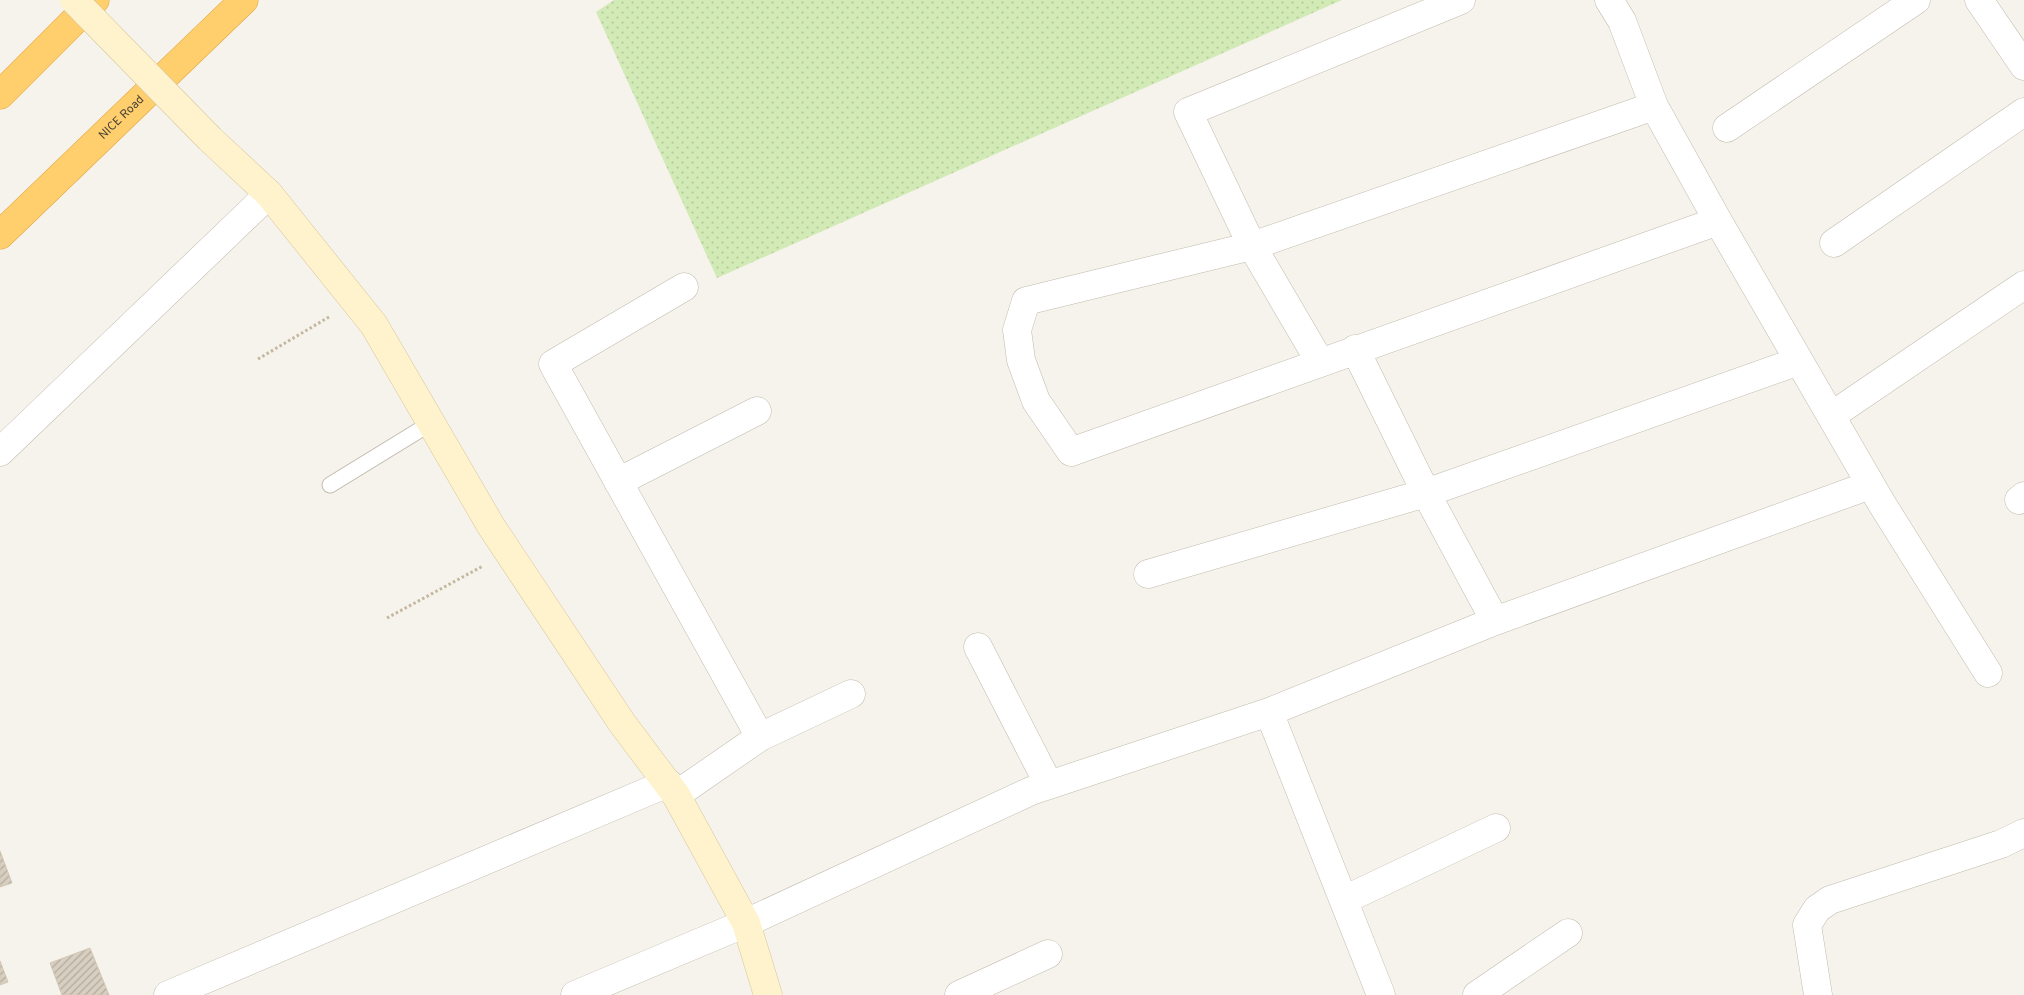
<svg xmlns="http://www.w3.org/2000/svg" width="2024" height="995" viewBox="0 0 2024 995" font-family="Overpass,sans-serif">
<defs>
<pattern id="grass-dots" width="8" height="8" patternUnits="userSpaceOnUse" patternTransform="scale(1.25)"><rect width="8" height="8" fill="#d2eab5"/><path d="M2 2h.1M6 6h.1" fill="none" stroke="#b6ca9c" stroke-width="1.8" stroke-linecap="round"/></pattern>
<pattern id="building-hatch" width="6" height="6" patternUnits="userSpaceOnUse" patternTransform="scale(1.25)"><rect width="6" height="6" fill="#d8cfc1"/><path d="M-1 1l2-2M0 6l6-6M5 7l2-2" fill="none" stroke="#b1aa9e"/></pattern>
</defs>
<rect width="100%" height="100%" fill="#f6f3ec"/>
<!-- grass -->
<path fill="url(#grass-dots)" d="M614 0H1342L717 278 596 12Z"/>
<!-- building -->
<path fill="url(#building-hatch)" stroke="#d3c7b4" d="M0 851 12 883 0 887Z
M90 948 109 995H62L50 963Z
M0 961 8 982 0 985Z"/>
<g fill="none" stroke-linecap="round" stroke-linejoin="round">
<!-- lane casing -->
<g stroke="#c2bbae" stroke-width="17">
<path id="lane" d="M330 485 431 423"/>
</g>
<!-- street casing -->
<g stroke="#c2bbae" stroke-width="29">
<path id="street" d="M1609 0 1622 21 1654 106 1718 221 1882 504 1988 673
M1979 0 2024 66
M1654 106 1252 246 1026 301 1017 330 1021 360 1036 401 1071 452 1718 221
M1727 128 1916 0
M1834 243 2024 112
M684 287 553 364 760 737
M1355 349 1426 493 1799 361
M1320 362 1252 246 1188 112 1461 0
M1831 416 2024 285
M0 452 269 194
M618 482 757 411
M2019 500 2024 496
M1148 574 1426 493 1495 621 1870 485
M978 647 1049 785
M1269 712 1381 995
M676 795 760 737 851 694
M1344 900 1496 828
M168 995 668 783
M575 995 746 923 1031 791 1269 712 1495 621
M959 995 1048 954
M1477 995 1568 933
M1818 995 1807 925 1817 909 1830 900 2001 844 2024 833"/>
</g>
<!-- secondary casing -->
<g stroke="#d6c79b" stroke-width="29">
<path id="secondary" d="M210 139 269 194 374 325 491 526 622 723 676 795 746 923 768 995"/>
</g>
<!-- highway casing -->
<g stroke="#e0a43c" stroke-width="29">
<g id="highway">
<path d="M0 95 95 0"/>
<path id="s1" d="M0 235 244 0"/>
</g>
</g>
<!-- path -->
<path stroke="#c4b79f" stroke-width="3" stroke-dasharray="2.5 2.5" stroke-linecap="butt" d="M258 359 329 317
M387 618 483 566"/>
<!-- lane -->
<use href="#lane" stroke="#fff" stroke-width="15"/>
<!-- street -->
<use href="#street" stroke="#fff" stroke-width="28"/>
<!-- secondary -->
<use href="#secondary" stroke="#fff3cd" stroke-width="28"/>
<!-- highway -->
<use href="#highway" stroke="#ffcf6e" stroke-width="28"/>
<!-- secondary-bridge casing -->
<g stroke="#d6c79b" stroke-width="29" stroke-linecap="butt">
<path id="secondary-bridge" d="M74 0 210 139"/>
</g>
<!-- secondary-bridge -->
<use href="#secondary-bridge" stroke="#fff3cd" stroke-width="28"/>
</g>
<g text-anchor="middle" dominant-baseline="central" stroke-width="5" stroke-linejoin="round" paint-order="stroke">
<!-- street labels -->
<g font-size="12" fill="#4b4439" stroke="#fff">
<text stroke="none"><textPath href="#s1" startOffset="169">NICE Road</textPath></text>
</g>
</g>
</svg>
